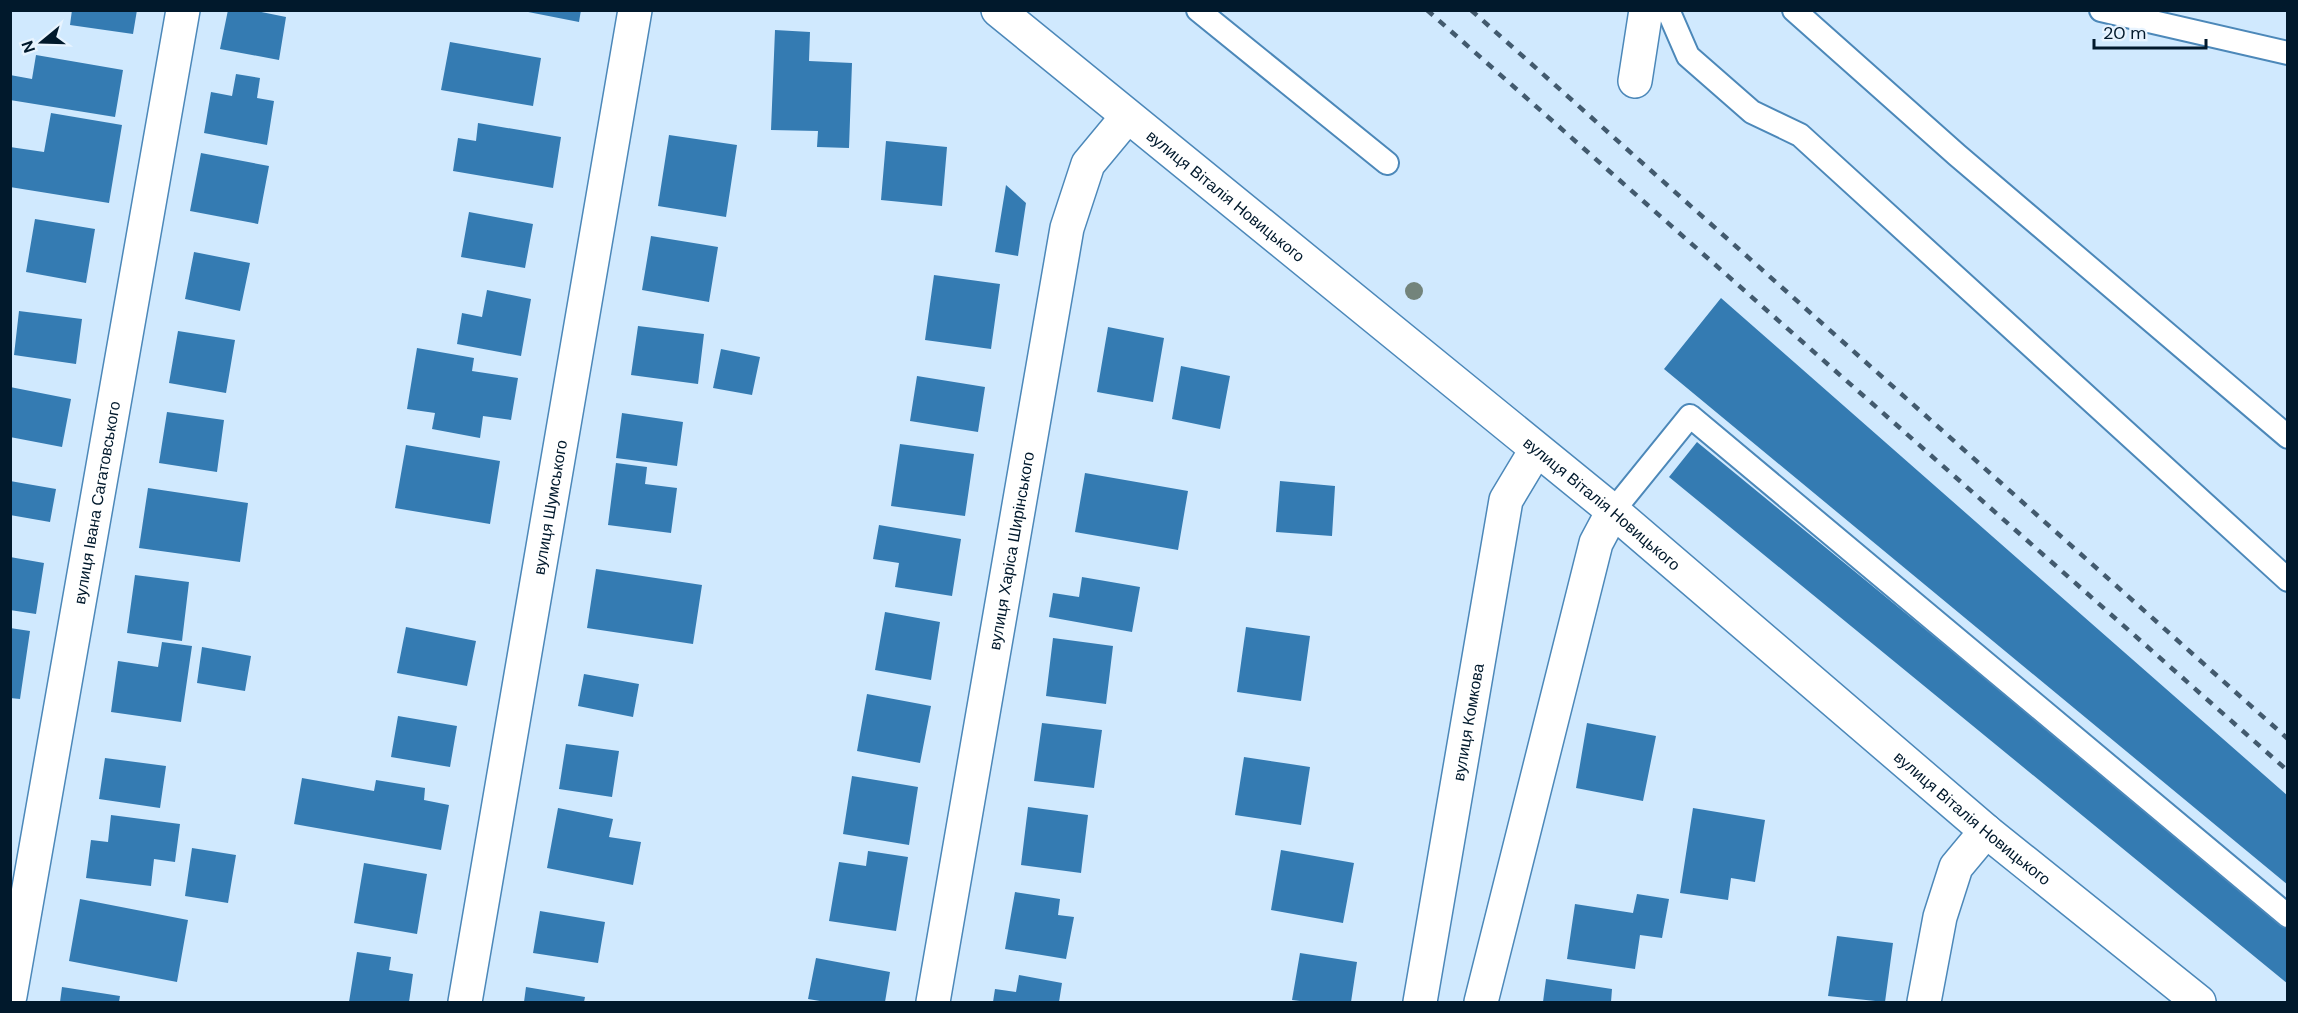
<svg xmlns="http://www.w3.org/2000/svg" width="2298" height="1013" viewBox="0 0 2298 1013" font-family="'DM Sans',sans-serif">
<rect width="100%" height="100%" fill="#d0e9fe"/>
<!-- building -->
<path fill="#347bb2" d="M72 10H137L133 34 70 25Z
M228 10H251L286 17 279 60 220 49Z
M518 10H581L579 22Z
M775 30 810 32 809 61 852 63 849 148 817 147 818 131 771 130Z
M450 42 541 58 533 106 441 90Z
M36 55 123 70 115 117 10 100V75L32 79Z
M236 74 260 78 257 98 274 101 267 145 204 133 211 92 232 96Z
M51 113 122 125 109 203 10 187V147L44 152Z
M478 123 561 137 553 188 453 171 458 138 476 141Z
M669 135 737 145 726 217 658 206Z
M886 141 947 147 942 206 881 200Z
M201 153 269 166 258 224 190 211Z
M1006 185 1026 203 1018 256 995 252Z
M469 212 533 224 525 268 461 257Z
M35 219 95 229 86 283 26 272Z
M651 236 718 247 709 302 642 290Z
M194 252 250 263 240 311 185 299Z
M934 275 1000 284 991 349 925 340Z
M487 290 531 299 521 356 457 344 462 313 482 317Z
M1721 298 2288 796V885L1664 369Z
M19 311 82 319 76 364 14 355Z
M638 326 704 334 698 384 631 375Z
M1108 327 1164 338 1153 402 1097 392Z
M178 331 235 340 226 393 169 383Z
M417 348 474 358 472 371 518 378 511 420 483 416 480 438 432 429 435 413 407 409Z
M721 349 760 357 752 395 713 388Z
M1181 366 1230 376 1220 429 1172 419Z
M917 376 985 387 978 432 910 421Z
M10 387 71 399 62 447 10 437Z
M167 412 224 420 217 472 159 463Z
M622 413 683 422 677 466 616 458Z
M1697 442 2288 927V984L1669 477Z
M900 444 974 454 965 516 891 506Z
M406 445 500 461 490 524 395 508Z
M616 463 647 467 645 484 677 488 671 533 608 525Z
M1085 473 1188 491 1178 550 1075 532Z
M10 481 56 489 50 522 10 515Z
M1280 481 1335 486 1332 536 1276 532Z
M148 488 248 503 240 562 139 548Z
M879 525 961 539 952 596 895 587 899 563 873 559Z
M10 557 44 563 36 614 10 610Z
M596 569 702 585 693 644 587 628Z
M135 575 189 582 182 641 127 633Z
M1082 577 1140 587 1132 632 1049 617 1053 593 1079 597Z
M885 612 940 622 931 680 875 670Z
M406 627 476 641 467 686 397 673Z
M1246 627 1310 636 1301 701 1237 692Z
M10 628 30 631 20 699 10 698Z
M1053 638 1113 646 1106 704 1046 696Z
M162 642 192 646 181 722 111 712 118 661 158 667Z
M202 647 251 656 245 691 197 683Z
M584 674 639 684 633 717 578 706Z
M867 694 931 706 920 763 857 751Z
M398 716 457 726 450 767 391 757Z
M1042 723 1102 730 1094 788 1034 781Z
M1587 723 1656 736 1643 801 1576 788Z
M566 744 619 751 612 797 559 789Z
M1244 757 1310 767 1301 825 1235 815Z
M105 758 166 766 160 808 99 799Z
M852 776 918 787 909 845 843 834Z
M302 778 374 791 376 780 425 788 424 800 449 805 441 850 294 824Z
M1028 807 1088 815 1081 873 1021 865Z
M558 808 613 819 609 837 641 842 633 885 547 868Z
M1693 808 1765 820 1755 882 1731 878 1728 900 1680 893Z
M111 815 180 824 175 862 154 859 151 886 86 878 91 840 108 842Z
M192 848 236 855 228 903 185 896Z
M1281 850 1354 863 1343 923 1271 910Z
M868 851 908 857 896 931 829 921 839 862 866 866Z
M364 863 427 874 417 934 354 923Z
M1015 892 1060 899 1058 915 1074 917 1066 959 1005 949Z
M1637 894 1669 899 1662 938 1640 935 1635 969 1567 959 1575 904 1633 913Z
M80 899 188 920 177 982 69 961Z
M540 911 605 922 598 963 533 953Z
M1837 936 1893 943 1885 1002 1828 996Z
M357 952 391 957 389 970 413 974 409 1002H349Z
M1300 953 1357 962 1351 1002H1308L1292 1000Z
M816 958 890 972 885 1002H826L808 999Z
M1019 975 1062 983 1059 1002H993L995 989 1016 992Z
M1546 979 1612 989 1611 1002H1543Z
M62 987 120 996 119 1002H60Z
M526 987 585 997 584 1002H524Z"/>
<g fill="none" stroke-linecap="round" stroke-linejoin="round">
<!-- service casing -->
<g stroke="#4c88b9" stroke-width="26">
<path id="service" d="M1198 10 1387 163
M1668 10 1688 56 1752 112 1800 135 2288 580
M1794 10 1957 155 2288 437
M2101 10 2288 53
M1613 511 1690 416 2288 916"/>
</g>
<!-- minor casing -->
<g stroke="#4c88b9" stroke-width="36">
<g id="minor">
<path id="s1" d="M998 10 1613 511 1986 831 2199 1002"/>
<path d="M1635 81 1646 10"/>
<path id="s2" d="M10 996 183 10"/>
<path id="s3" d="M465 1002 635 10"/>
<path id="s4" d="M933 1002 1067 228 1088 164 1127 117"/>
<path id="s5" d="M1420 1002 1506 500 1536 450"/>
<path d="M1481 1002 1596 543 1613 511"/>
<path d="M1924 1002 1940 917 1956 867 1986 831"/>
</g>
</g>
<!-- service -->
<use href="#service" stroke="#fff" stroke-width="22"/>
<!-- minor -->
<use href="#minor" stroke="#fff" stroke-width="33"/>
<!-- rail -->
<path stroke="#425a6e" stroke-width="4.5" stroke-dasharray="8 8" stroke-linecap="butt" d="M1427 10 2288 771
M1471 10 2288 739"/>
</g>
<!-- trees -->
<circle fill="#73847b" cx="1414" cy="291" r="9"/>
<g text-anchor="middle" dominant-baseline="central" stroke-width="4.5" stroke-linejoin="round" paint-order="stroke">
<!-- street labels -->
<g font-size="16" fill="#01192c" stroke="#e8f4ff">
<text stroke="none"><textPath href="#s1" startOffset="294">вулиця Віталія Новицького</textPath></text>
<text stroke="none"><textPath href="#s2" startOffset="501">вулиця Івана Сагатовського</textPath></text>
<text stroke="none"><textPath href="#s1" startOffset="780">вулиця Віталія Новицького</textPath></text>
<text stroke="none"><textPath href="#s3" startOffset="502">вулиця Шумського</textPath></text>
<text stroke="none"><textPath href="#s4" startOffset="458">вулиця Харіса Ширінського</textPath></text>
<text stroke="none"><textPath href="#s5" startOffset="284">вулиця Комкова</textPath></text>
<text stroke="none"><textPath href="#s1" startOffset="1266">вулиця Віталія Новицького</textPath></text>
</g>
</g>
<!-- border -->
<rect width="2298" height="1013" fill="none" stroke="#01192c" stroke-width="24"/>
<!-- north arrow -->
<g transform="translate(42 42) rotate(251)" stroke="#e8f4ff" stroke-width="4.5" paint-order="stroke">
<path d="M0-4.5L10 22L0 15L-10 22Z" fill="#01192c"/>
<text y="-9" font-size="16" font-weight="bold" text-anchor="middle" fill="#01192c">N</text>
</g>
<!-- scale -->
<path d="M2094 39v9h112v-9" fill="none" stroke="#01192c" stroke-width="3"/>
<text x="2103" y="39" font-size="18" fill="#01192c" stroke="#e8f4ff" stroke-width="4.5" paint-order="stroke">20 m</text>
</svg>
